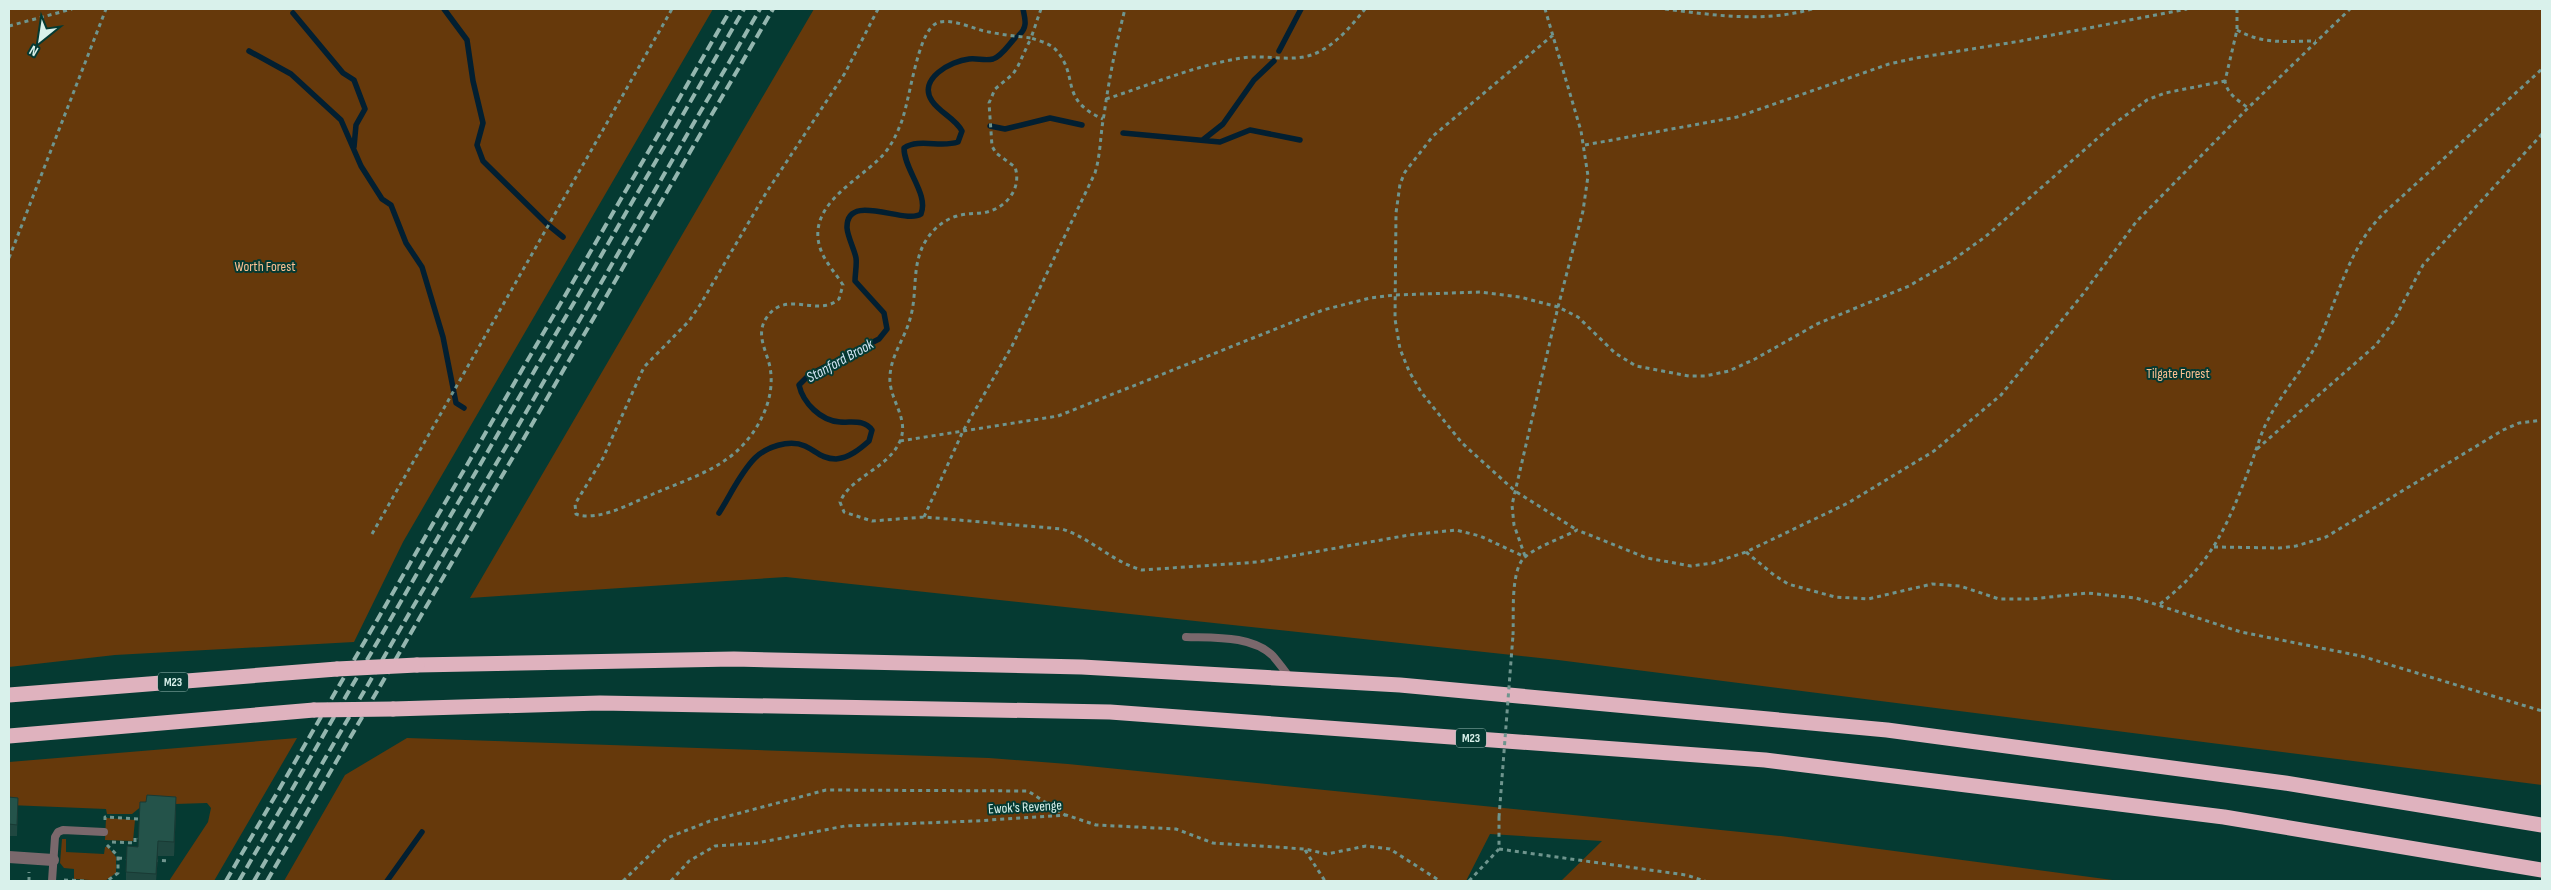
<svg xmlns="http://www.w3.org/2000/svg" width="2551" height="890" viewBox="0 0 2551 890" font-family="'Sofia Sans Condensed',sans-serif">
<rect width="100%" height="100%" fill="#053a32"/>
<!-- green -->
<path fill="#66390b" d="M9 9H713L403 542 354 642 115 655 9 667Z
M814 9H2542V785L1558 660 786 577 470 598Z
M297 738 214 881H169L208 822 211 808 207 803 143 805 132 814H107L106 809 9 805V762Z
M407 738 989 758 1068 764 1781 836 2120 881H1561L1602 841 1490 834 1466 881H284L345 775Z
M106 818 135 820 133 841 105 840Z
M62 839H66V852L104 854 105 847H108L116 857V873L105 881 74 879V869L64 868 60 863Z"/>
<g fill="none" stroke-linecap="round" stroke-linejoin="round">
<!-- stream -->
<path stroke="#021f31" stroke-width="5.5" d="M444 9 467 40 473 81 483 123 477 145 483 161 547 224 563 237
M293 13 343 73 354 80 365 109 356 125 354 147
M1019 35C1028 27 1025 19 1023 9
M249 51 291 74 341 120 361 166 382 199 391 205 406 243 422 267 443 337 456 403 464 408
M1279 51 1301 9
M990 126 1005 129 1050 118 1082 125
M1123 133 1220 142 1250 130 1300 140
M1204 139 1223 124 1254 80 1274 61
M719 513C730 496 740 473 755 458 766 447 789 439 805 446 816 451 822 459 836 459 849 458 860 449 869 441L872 430C864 419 852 423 840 422 821 421 803 403 799 385L809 375 879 339 887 329 884 313 855 281C855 274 857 265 856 258 854 248 848 238 847 228 846 191 905 225 921 214 929 194 904 170 904 148 919 138 941 148 958 142L962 131C955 118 940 113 932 101 917 79 951 61 969 59 977 58 985 61 993 59 1002 56 1009 44 1015 38
M387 881 422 832"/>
<!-- path -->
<path stroke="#6f958e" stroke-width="3" stroke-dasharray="4 4" stroke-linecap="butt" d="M878 9 845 73 766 193 700 305 689 321 644 367 603 458 575 504 576 514C583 517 591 516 598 515 616 512 634 502 651 495 675 484 702 476 724 461 740 451 755 433 763 415 770 400 773 384 770 367 766 349 755 334 767 317 786 289 818 318 839 299L843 285C836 274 827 264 822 253 803 209 853 184 878 160 888 151 894 140 899 128 910 106 916 32 937 23 951 17 975 30 989 32 1003 35 1017 36 1031 38L1018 66 1013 74 995 89 989 103 992 146 996 153 1015 167C1022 188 1007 207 987 212 977 214 966 213 957 216 943 220 932 230 925 242 911 266 918 293 910 319 905 338 891 355 890 376 888 399 910 418 900 441 888 469 851 476 840 502L844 512 872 521 924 517 1062 529C1091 538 1112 562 1142 570L1258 562 1409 535 1456 530 1480 536 1525 557
M1041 9 1031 38C1039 41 1050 43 1056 50 1080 77 1058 99 1103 119
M1665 9C1714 15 1763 23 1812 9
M2237 9V30L2225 81C2227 94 2238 100 2248 108
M9 26 72 9
M2237 30C2264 45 2285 41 2316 41
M1553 35 1433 136 1405 172 1400 184 1396 213 1395 319 1400 349 1409 371 1421 392 1462 443 1515 491 1577 530
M1106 99C1150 85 1196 65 1242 58 1265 54 1292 63 1314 54 1336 45 1351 26 1365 9
M1585 145 1737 117 1889 64 1916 58 2021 41 2187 9
M9 258 106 9
M900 441 1058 416 1323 310 1370 298 1395 295 1480 292 1520 297 1558 307 1578 317 1615 353 1636 366 1689 376H1705L1729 371 1755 359 1817 324 1909 286 1950 262 1985 237 2115 123 2147 100 2165 93 2225 81
M2257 449 2376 345 2393 322 2423 265 2542 134
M924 517 963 431 1012 346 1095 173C1101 153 1100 135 1104 115 1109 79 1116 44 1125 9
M372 534 672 9
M2214 547 2279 548 2296 546 2326 537 2503 430 2519 423 2542 420
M1746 552 1774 575 1788 584 1835 597 1868 599 1932 584 1960 586 1999 599H2032L2087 593 2136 598 2241 632 2361 656 2542 711
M1525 556 1514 525 1512 505 1558 307 1583 211 1588 176 1581 131 1545 9
M2160 604C2213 563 2228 524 2251 464 2257 448 2261 432 2269 418 2284 389 2308 365 2321 335 2340 291 2350 246 2385 212L2542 69
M1513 635C1514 615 1510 570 1525 557 1538 546 1562 538 1577 530L1647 558 1691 566 1713 563 1746 552 1848 503 1934 451 2001 395 2083 294 2136 222 2248 108 2350 9
M105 820V817L140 819
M112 842 135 843V837L139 838
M107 845 118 856V873L107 881
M1499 849 1686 875 1705 881
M1305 850 1325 881
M118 858 130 859
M154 860 168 861
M64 880 86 881
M29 881V872
M623 881 667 838 710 821 826 790 1028 791 1065 815
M671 881 689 861 715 846 757 843 845 826 975 821 1066 815 1096 825 1176 829 1213 843 1305 849 1327 854 1366 846 1390 849 1440 881
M1469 881 1499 849V817"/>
<!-- lane -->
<path stroke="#7a686c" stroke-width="8" d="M1186 637C1212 638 1252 635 1273 656 1279 663 1285 671 1290 678
M52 881 55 837 58 832 63 830 104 832"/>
<!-- street -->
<path stroke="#7a686c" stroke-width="12" d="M9 857 53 860"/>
<!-- highway -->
<path stroke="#dfb2be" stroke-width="15" d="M417 665 734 659 1082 667 1400 685 1887 730 2285 783 2542 825
M9 695 337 669
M393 709 600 703 1110 712 1765 760 2224 817 2542 870
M9 736 314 710"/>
<!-- rail -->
<path stroke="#94b6af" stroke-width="4" stroke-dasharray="10 5" stroke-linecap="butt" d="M226 881 731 9
M239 881 744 9
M254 881 760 9
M267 881 773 9"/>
<!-- path-bridge -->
<path stroke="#6f958e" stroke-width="3" stroke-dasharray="4 4" stroke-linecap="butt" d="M1499 817 1513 635"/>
<!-- highway-bridge -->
<path stroke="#dfb2be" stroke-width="15" d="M337 669 417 665
M314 710 393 709"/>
</g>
<!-- wall -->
<path fill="#1f4740" d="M9 797 18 798 17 836H9Z
M176 811 174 856H158L156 881H126V872L138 847Z"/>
<!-- shaded-wall -->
<path fill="#193a34" d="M176 797V811L174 856V842Z
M158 841V856L156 881V874Z"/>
<!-- building -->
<path fill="#24534a" stroke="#193a34" d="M147 795 176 797 174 842 158 841 156 874 126 872 127 846 138 847 140 802H146Z
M9 797 18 798 17 825 9 824Z"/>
<g text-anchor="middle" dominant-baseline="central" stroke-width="4" stroke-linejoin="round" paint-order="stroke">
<!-- shield labels -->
<g fill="#053a32" stroke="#99bab4" stroke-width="1">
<rect x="158" y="672.5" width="30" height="19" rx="4"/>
<rect x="1456" y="728.5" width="30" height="19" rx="4"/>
</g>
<g font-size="12" font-weight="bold" fill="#d9f1eb">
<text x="173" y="682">M23</text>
<text x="1471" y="738">M23</text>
</g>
<!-- park labels -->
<g font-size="14" fill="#fcc193" stroke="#053a32">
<text x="265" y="266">Worth Forest</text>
<text x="2178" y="373">Tilgate Forest</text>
</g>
<!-- street labels -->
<g font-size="14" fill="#d9f1eb" stroke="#053a32">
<text transform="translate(1025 807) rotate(-3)">Ewok's Revenge</text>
</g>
<!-- water labels -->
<g font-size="15" font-style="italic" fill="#d2e6f5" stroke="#053a32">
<text transform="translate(840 361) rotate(-29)">Stanford Brook</text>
</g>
</g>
<!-- border -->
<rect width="2551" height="890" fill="none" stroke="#d9f1eb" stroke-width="20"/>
<!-- north arrow -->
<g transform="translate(40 40) rotate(210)" stroke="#053a32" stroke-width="4" paint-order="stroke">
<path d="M0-4L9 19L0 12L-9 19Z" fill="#d9f1eb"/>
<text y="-8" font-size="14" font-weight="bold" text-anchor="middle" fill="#d9f1eb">N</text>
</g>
</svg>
